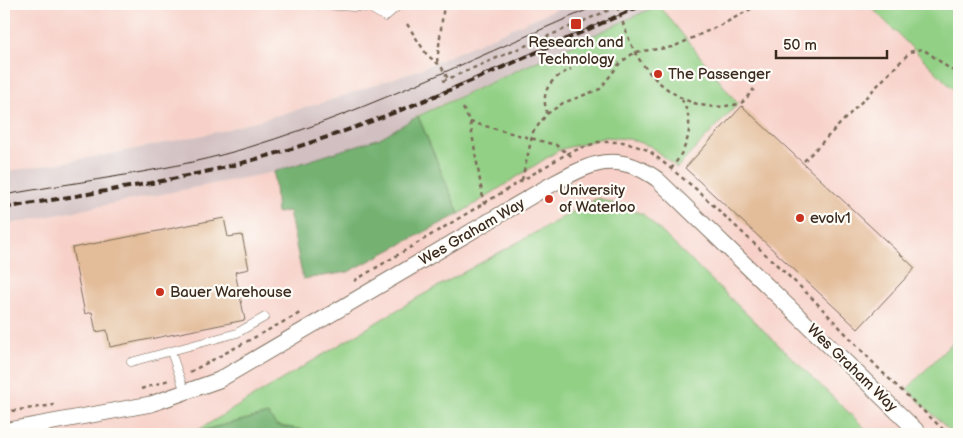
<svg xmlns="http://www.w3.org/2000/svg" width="963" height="438" viewBox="0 0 963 438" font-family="'Balsamiq Sans',sans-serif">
<rect width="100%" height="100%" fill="#fdfcf7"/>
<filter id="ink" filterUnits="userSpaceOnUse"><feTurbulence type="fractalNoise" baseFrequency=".02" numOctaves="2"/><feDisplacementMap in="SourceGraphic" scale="10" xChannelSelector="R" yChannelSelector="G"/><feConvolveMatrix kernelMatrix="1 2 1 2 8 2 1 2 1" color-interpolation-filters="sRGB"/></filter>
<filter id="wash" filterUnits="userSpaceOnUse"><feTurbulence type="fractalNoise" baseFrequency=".0096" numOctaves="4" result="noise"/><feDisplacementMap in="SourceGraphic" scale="20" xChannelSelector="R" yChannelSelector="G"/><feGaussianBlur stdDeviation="1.12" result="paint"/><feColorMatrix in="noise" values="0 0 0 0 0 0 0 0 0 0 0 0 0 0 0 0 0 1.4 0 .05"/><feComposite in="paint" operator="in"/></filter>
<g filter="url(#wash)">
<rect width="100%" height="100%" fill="#f2e4c9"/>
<!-- built -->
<path fill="#f7d1c9" d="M4 4H567L418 70 328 101 217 132 106 155 4 172Z
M661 4H959V434H4V225L274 172 380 138 418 116Z"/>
<!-- industrial -->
<path fill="#d2bfc1" d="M567 4H661L418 115 380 138 274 172 4 225V172L106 155 217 132 328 101 418 70Z"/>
<!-- green -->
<path fill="#92d085" stroke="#667d52" d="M868 4H959V95Z
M659 5 738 104 677 168 650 146 629 139 606 137 559 150 459 214 418 116Z
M598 198 643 214 871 434H323L276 425 268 414 195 432 417 298Z
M959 336V434H953L907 389Z"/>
<!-- forest -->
<path fill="#75b272" stroke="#586e48" d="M418 116 459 214 348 272 303 279 289 211 277 213 274 172 380 138Z
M268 414 276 425 323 434H187Z"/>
<g id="blocks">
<!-- building -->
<path fill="#e3bc99" d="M742 106 915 268 858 329 685 168Z
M224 218 228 237 242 235 249 269 235 272 245 320 110 347 107 330 96 332 92 312 85 314 72 248Z"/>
</g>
</g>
<g filter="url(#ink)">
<use href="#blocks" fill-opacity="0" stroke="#7b6b5a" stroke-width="1"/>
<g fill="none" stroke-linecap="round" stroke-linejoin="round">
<!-- service casing -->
<g stroke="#7b6b5a" stroke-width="9">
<path id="service" d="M308 4 370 8 385 17 400 4
M171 352 185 392
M131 362 237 333 265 317"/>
</g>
<!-- minor casing -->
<g stroke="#7b6b5a" stroke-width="17">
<path id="minor" d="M4 431 151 404 219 380 547 187C588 165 614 148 657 179L920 434"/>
</g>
<!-- path -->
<path stroke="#7b6b5a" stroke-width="2.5" stroke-dasharray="4 4" stroke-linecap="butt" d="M617 7C625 27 630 48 644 66 662 90 694 111 726 106 730 105 737 105 741 103 746 100 750 93 754 89
M407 24 427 55 441 66 448 79
M437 62 444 4
M443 81 621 5
M463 108 470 122 484 204
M547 114C540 90 550 79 571 69
M470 122 556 145 574 158
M804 161 910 52 922 49C936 57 945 67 959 74
M671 169C688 147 696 125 682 100
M522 180 533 132 547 114 563 103 600 89 620 63 635 52 673 47 725 23 760 4
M354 281 568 153 598 142H623L648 150 696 189 811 297 883 373 948 434
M190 372 300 313
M141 389 169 380
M4 412 54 405"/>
<!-- service -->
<use href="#service" stroke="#fff" stroke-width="8"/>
<!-- minor -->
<use href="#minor" stroke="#fff" stroke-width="15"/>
<!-- tram -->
<path stroke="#3b2a1e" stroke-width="1" d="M430 97 640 6
M4 195C86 180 173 171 253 146 373 109 485 52 601 4"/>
<!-- rail -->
<path stroke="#3b2a1e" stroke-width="4" stroke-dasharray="8 4" stroke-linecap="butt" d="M4 208C89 193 176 182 260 158 392 121 520 59 645 4"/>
</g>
</g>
<!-- markers -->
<g fill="#c8321e" stroke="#fdfcf7" stroke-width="2">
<rect x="570" y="18" width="12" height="12" rx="2.5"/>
<circle cx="658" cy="74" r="5"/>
<circle cx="549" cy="199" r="5"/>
<circle cx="800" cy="218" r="5"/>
<circle cx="160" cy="292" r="5"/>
</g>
<g text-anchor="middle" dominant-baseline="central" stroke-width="4.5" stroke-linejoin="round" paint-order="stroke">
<!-- poi labels -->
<g font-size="15" fill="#3b2a1e" stroke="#fdfcf7" text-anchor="start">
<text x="576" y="42" text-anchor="middle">Research and<tspan x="576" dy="17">Technology</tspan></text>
<text x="668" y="74">The Passenger</text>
<text x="559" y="190">University<tspan x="559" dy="17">of Waterloo</tspan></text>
<text x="810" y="218">evolv1</text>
<text x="170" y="292">Bauer Warehouse</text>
</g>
<!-- street labels -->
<g font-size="15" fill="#3b2a1e" stroke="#fdfcf7">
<text transform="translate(472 232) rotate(-30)">Wes Graham Way</text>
<text transform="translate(852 368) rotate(44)">Wes Graham Way</text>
</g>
</g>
<!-- margin -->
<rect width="963" height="438" fill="none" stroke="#fdfcf7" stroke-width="20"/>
<!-- scale -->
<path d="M776 50v8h111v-8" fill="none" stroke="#3b2a1e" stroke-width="2.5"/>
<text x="783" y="50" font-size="15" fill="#3b2a1e" stroke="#fdfcf7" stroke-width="4" paint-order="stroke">50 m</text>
</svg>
